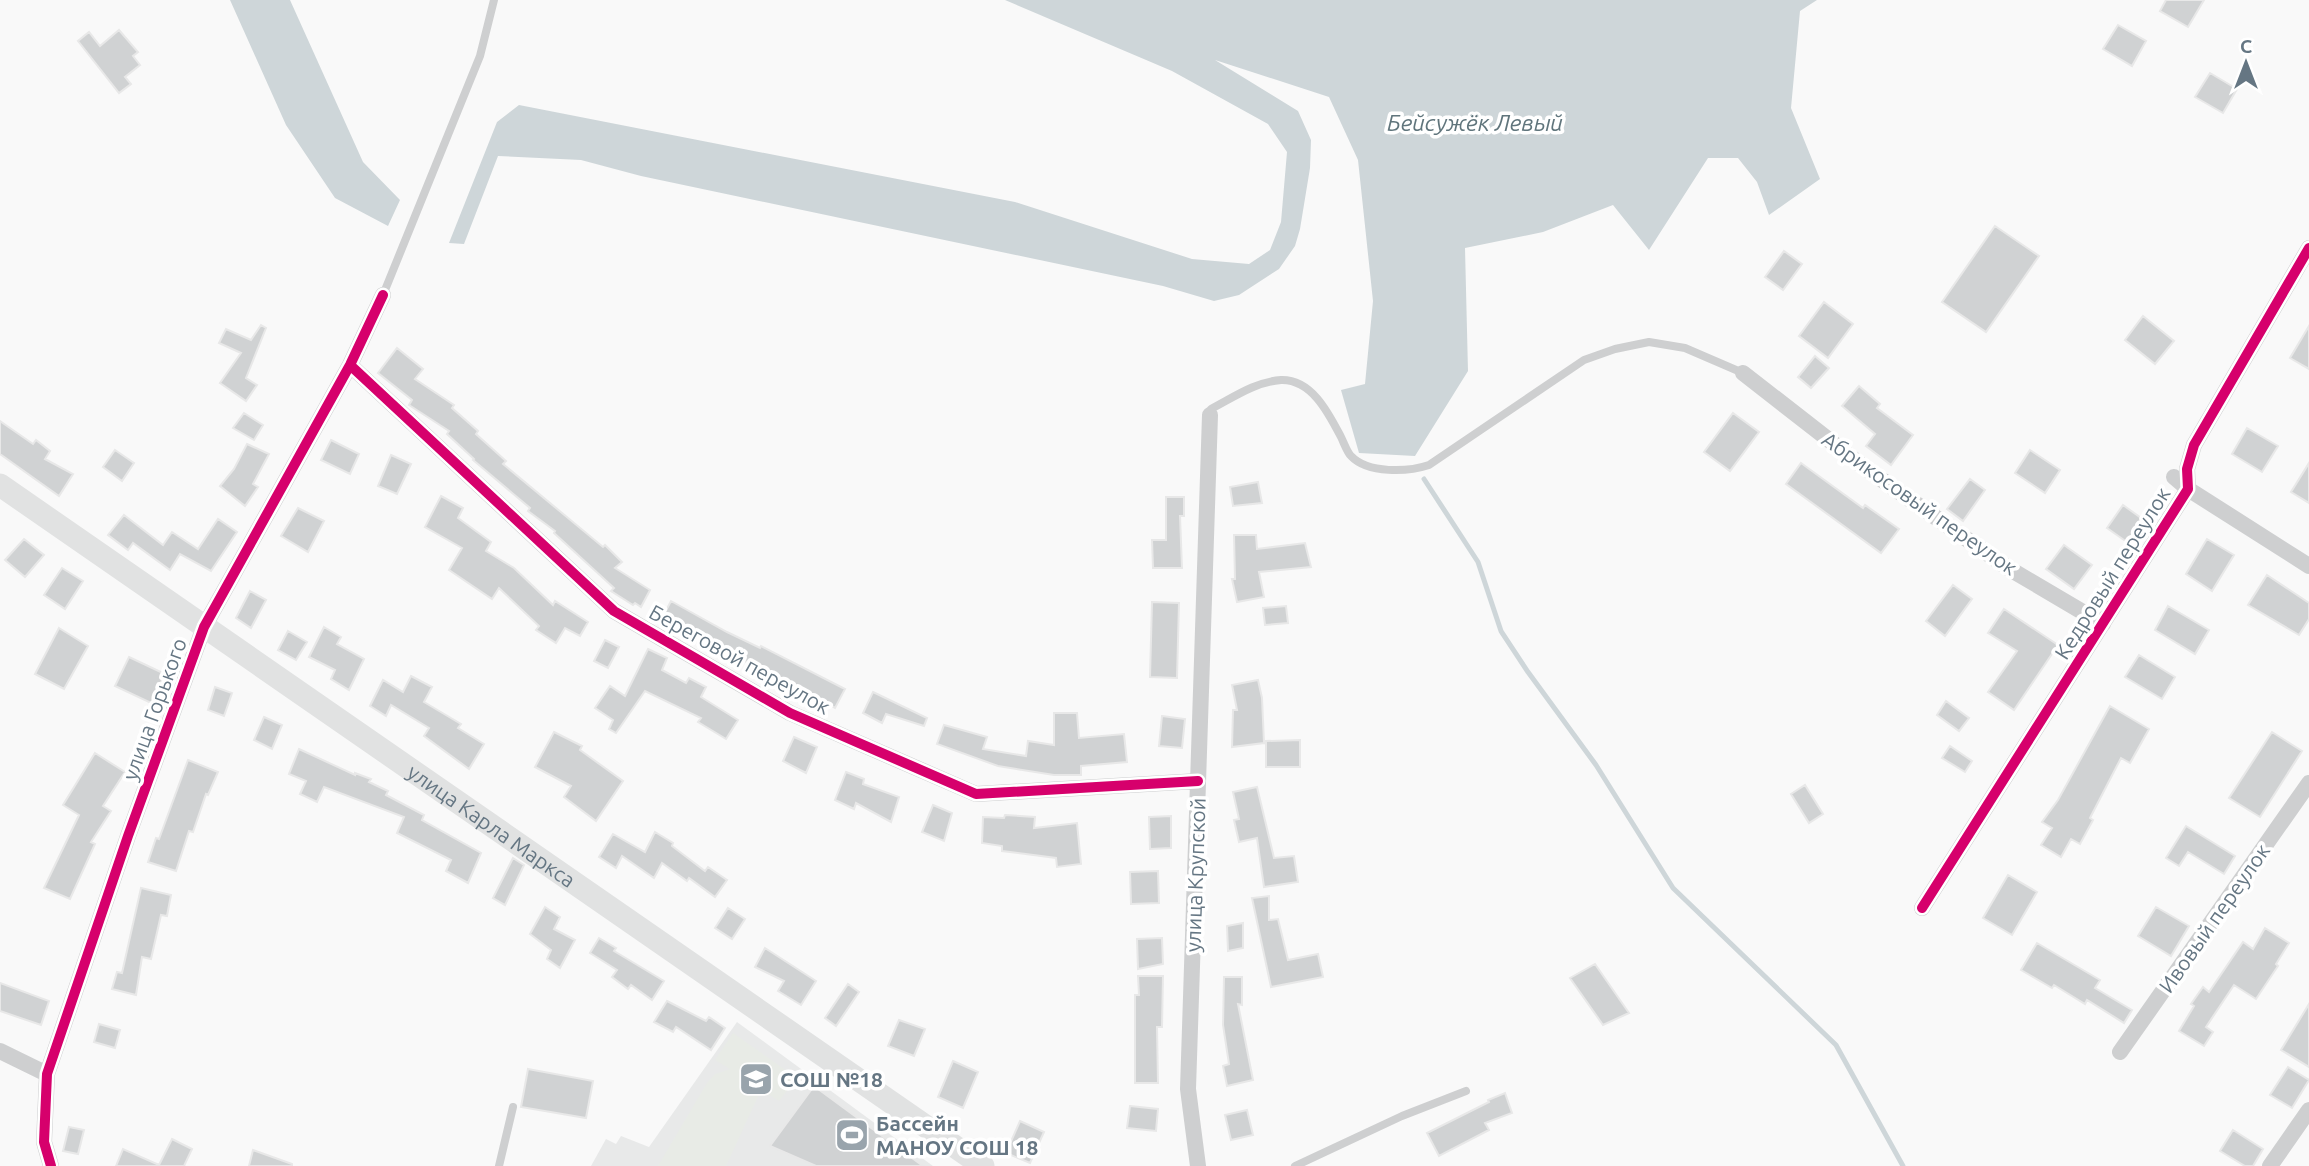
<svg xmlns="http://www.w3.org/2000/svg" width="2309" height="1166" viewBox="0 0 2309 1166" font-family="Ubuntu,sans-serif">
<rect width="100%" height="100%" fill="#f9f9f9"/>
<!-- built -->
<path fill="#e8e9e9" d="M737 1022 933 1166H591L606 1139 616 1144 621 1136 649 1147Z"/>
<!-- green -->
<path fill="#e8ebe6" d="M733 1033 797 1078 779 1101 761 1090 726 1166H658L707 1083 715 1074 730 1069 715 1060Z"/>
<!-- water -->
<path fill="#ced6d9" d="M230 0H290L363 162 400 200 388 226 335 198 286 125Z
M1005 0H1817L1800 11 1791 108 1820 179 1769 215 1757 182 1738 158H1708L1649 250 1613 205 1543 232 1465 248 1468 371 1415 456 1359 453 1341 390 1365 384 1373 301 1358 160 1329 97 1215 60 1298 111 1311 140 1310 168 1300 229 1295 246 1279 269 1239 295 1214 301 1163 286 641 176 581 160 498 156 464 244 449 243 497 122 519 105 1015 202 1192 259 1249 264 1270 250 1281 222 1287 152 1268 124 1172 71Z"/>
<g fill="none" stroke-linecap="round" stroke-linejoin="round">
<!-- stream -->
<path stroke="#ced6d9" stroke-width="5" d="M1424 479 1478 562 1501 631 1528 672 1596 765 1673 888 1836 1045 1903 1166"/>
</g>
<!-- building -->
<path fill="#d0d2d3" stroke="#e8e8e8" stroke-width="2" d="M2166 0H2204L2188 27 2160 11Z
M2118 25 2146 41 2132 66 2103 49Z
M119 30 138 52 133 56 140 65 125 77 131 84 119 93 78 41 89 32 100 46Z
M2210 73 2237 89 2223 113 2195 97Z
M1995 226 2039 256 1986 332 1942 302Z
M1784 251 1802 264 1783 290 1765 277Z
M1824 302 1853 324 1828 358 1799 336Z
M2143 316 2174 341 2155 364 2125 340Z
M261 325 266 328 246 378 257 385 246 401 220 383 241 353 219 343 226 329 251 340Z
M2309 326V369L2290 358Z
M397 348 423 369 415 379 454 405 452 408 478 431 476 434 506 461 503 464 603 547 605 545 622 562 615 568 650 590 641 607 635 603 633 605 611 591 614 588 554 533 555 531 528 511 530 508 473 460 474 459 447 434 449 431 409 405 412 400 378 373Z
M1815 356 1829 368 1811 388 1798 377Z
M1859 386 1880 404 1877 408 1913 435 1891 465 1866 446 1875 434 1842 406Z
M244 413 263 425 254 440 233 428Z
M1733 413 1759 432 1730 471 1704 452Z
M0 421 33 444 36 440 50 451 45 459 73 474 59 496 0 454Z
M2247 428 2278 446 2262 472 2232 454Z
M331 440 359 454 350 474 321 460Z
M247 444 269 454 253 484 258 487 245 506 220 486 234 469Z
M115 450 134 463 122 481 103 467Z
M2030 450 2060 470 2045 493 2015 473Z
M391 455 411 464 397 494 378 486Z
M1801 463 1863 508 1865 505 1899 529 1881 553 1786 484Z
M2309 463V503L2291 492Z
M1970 479 1985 490 1963 521 1947 509Z
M1258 482 1262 503 1233 506 1230 487Z
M441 496 463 508 458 518 491 542 486 551 514 568 553 605 555 601 588 622 580 636 565 628 556 643 536 630 539 626 499 588 492 599 449 570 462 548 425 527Z
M1166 497H1184V516H1180L1182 568H1153L1152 540H1166Z
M2123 505 2148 523 2131 545 2107 528Z
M298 508 324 521 308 552 281 536Z
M124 515 163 545 172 532 198 549 218 519 237 532 211 571 180 554 170 570 133 543 128 550 108 535Z
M1234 535H1256L1257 549 1305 543 1311 567 1259 572 1264 597 1237 602 1232 579H1235Z
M24 539 44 555 25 577 5 560Z
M2207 539 2234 555 2212 591 2186 574Z
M2064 545 2092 565 2074 589 2046 569Z
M62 568 83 581 65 609 44 595Z
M2267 575 2309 603V619L2299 635 2248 605Z
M1953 585 1972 599 1945 636 1926 621Z
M250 591 266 600 251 628 236 618Z
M671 601 727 632 760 648 761 646 845 689 835 708 741 659 705 642 703 646 682 634 685 630 662 618Z
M1152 602 1179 603 1177 678 1150 677Z
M1286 606 1288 623 1265 625 1263 608Z
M2168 606 2209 630 2195 654 2155 630Z
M2004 609 2058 645 2014 710 1988 692 2017 651 1988 633Z
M324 627 341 637 337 644 364 659 349 690 331 679 335 670 309 657Z
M59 628 88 646 64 689 35 674Z
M288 631 307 642 296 660 278 650Z
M605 640 619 647 608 668 594 661Z
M648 649 667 658 662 670 686 683 689 678 706 687 701 697 738 720 726 739 698 722 701 718 645 691 616 733 609 729 613 720 595 708 610 686 625 696Z
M2139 655 2175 677 2162 699 2125 677Z
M129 657 165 674 151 703 115 686Z
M411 676 432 687 424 702 461 724 458 728 484 744 469 769 424 736 429 728 391 705 386 716 370 706 383 680 403 692Z
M1258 680 1262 698 1264 743 1232 747 1233 710H1237L1232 685Z
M215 687 232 693 224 716 208 710Z
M873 692 927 718 924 726 886 714 882 723 863 713Z
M1946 701 1969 718 1959 731 1937 715Z
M2110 706 2149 729 2130 763 2121 758 2090 818 2093 820 2080 844 2071 839 2061 857 2041 845 2052 828 2042 822 2058 800Z
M1054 713H1077L1079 738 1124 734 1127 762 1081 766V775H1054L998 766 937 744 944 725 987 737 983 749 1026 756 1028 741 1054 745Z
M1162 716 1185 719 1182 748 1159 746Z
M264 717 282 725 272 749 254 740Z
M554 732 582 746 580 750 623 781 596 821 564 797 571 786 535 767Z
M2272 732 2302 751 2260 817 2229 798Z
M794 737 817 747 806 773 783 761Z
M1300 740V767H1266V741Z
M1950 746 1972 761 1965 772 1942 758Z
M299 749 355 775V773L371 779 369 782 388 791 386 795 424 815 422 820 481 853 468 883 446 871 451 860 397 833 404 817 324 787 317 802 300 794 306 781 289 774Z
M95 753 125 772 103 806 111 811 91 842 95 844 70 899 44 888 79 815 63 805Z
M188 760 218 772 208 795 206 794 193 832 189 831 176 871 148 862 156 838 159 839Z
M846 772 864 779 863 784 899 797 891 822 856 803 854 809 835 800Z
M1805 785 1823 814 1809 823 1791 794Z
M1257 787 1274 858 1294 856 1298 882 1264 887 1257 838 1239 842 1234 820 1239 819 1233 792Z
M933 805 952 813 944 841 922 832Z
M1005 815 1035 817 1034 828 1077 823 1081 864 1057 867 1056 858 1002 851V846L982 843 983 817 1004 818Z
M1171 816V848L1150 849 1149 817Z
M2186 826 2235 856 2224 874 2188 852 2179 866 2166 858Z
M655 832 673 843 672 846 705 871 708 867 727 880 715 897 689 878 687 881 662 863 654 878 622 856 616 868 599 857 613 834 645 852Z
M513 858 524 865 505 905 493 898Z
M1158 871 1159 903 1131 904 1130 872Z
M2008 875 2037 892 2012 935 1983 918Z
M141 888 171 895 167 916 161 915 151 959 142 957 136 995 112 989 117 972 122 973Z
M1269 896V920L1278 919 1288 960 1318 954 1323 977 1271 987 1252 898Z
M545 907 560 917 554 929 575 940 560 968 547 959 551 950 530 934Z
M2156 907 2189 926 2171 956 2138 936Z
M728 908 745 919 732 939 715 928Z
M1243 923V948L1228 951 1227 926Z
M2265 928 2289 943 2276 964 2278 966 2256 999 2234 985 2206 1027 2213 1032 2204 1046 2179 1031 2194 1006 2191 1004 2203 987 2209 992 2243 942 2253 949Z
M599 938 616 948 614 951 664 981 652 1000 631 985 628 989 612 977 617 970 590 953Z
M1162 938 1163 964 1138 969 1137 939Z
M2037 943 2100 980 2095 988 2132 1010 2124 1023 2087 1000 2085 1004 2054 985 2052 988 2021 970Z
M765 948 816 981 801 1005 778 991 784 981 755 967Z
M1595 964 1629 1013 1603 1025 1570 978Z
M1138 976H1163L1162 1027H1157L1158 1083H1135V995H1139Z
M1224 977H1242V1005L1238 1004 1253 1080 1227 1086 1223 1066 1229 1064 1223 1025Z
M0 983 49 1001 41 1025 0 1011Z
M848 984 859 992 836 1026 825 1018Z
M667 1001 706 1021 709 1017 725 1028 711 1050 676 1027 673 1032 654 1022Z
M2309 1004V1067L2281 1050Z
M899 1020 925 1029 914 1056 888 1046Z
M99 1024 120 1030 115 1048 94 1042Z
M953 1061 978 1072 963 1108 938 1097Z
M2288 1067 2309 1080 2292 1108 2270 1095Z
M528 1069 593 1081 586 1118 521 1107Z
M814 1086 923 1166H816L770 1146Z
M1505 1093 1512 1113 1485 1123 1489 1130 1439 1156 1427 1133 1489 1102 1488 1100Z
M1130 1106 1158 1109 1156 1131 1127 1128Z
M1247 1110 1253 1135 1231 1140 1225 1115Z
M1020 1121 1044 1132 1030 1163 1006 1153Z
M69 1127 84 1130 78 1154 63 1151Z
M2233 1130 2263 1149 2253 1166H2245L2220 1151Z
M172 1139 192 1149 184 1166H116L123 1149 159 1165Z
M253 1150 292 1164V1166H249Z"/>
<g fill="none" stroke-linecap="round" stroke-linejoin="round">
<!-- service -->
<path stroke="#cecfd0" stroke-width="8" d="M383 295 480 56 494 0
M1210 415 1211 409C1234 397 1255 382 1281 380 1312 379 1329 414 1341 437 1344 443 1347 452 1351 456 1368 474 1408 472 1429 465L1584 360 1615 349 1649 342 1685 348 1743 373
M499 1166 513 1107
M1295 1166 1402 1116 1466 1091"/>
<!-- minor -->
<path stroke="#cecfd0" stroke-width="16" d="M350 365 614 611 790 713 976 794 1198 781
M1743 373 1865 468 2008 568 2103 624
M2174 477 2188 489 2309 566
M1922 908 2188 489 2187 469 2194 445 2309 248
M0 1051 47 1074
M2120 1052 2309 783
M51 1166 44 1142 47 1074 128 836 204 627 350 365 383 295
M1198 1166 1188 1089 1210 415
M2270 1166 2309 1110"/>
<!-- secondary -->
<path stroke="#e1e2e2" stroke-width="23" id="s1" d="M0 485 983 1166"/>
<!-- cycleway casing -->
<g stroke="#fff" stroke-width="15">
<path id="cycleway" d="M350 365 614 611 790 713 976 794 1198 781
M1922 908 2188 489 2187 469 2194 445 2309 248
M51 1166 44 1142 47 1074 128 836 204 627 350 365 383 295"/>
</g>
<!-- cycleway -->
<use href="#cycleway" stroke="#d6006c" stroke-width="10"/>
</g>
<!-- icons -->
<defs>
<g id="school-square" transform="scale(1.75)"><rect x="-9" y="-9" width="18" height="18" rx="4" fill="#99a4ac" stroke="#fff"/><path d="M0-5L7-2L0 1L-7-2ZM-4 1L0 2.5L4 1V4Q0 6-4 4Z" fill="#fff"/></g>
<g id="stadium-square" transform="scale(1.75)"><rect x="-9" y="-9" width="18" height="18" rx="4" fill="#99a4ac" stroke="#fff"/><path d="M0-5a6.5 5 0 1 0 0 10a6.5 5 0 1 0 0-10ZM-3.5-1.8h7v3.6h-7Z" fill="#fff"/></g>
</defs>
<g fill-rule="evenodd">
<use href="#school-square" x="756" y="1079"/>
<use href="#stadium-square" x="852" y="1135"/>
</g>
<g text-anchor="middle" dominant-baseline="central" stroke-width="7" stroke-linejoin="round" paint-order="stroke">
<!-- street labels -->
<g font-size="21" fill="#657683" stroke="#fff">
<text transform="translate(1920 503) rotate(35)">Абрикосовый переулок</text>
<text transform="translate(2112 573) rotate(-58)">Кедровый переулок</text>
<text transform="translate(740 659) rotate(29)">Береговой переулок</text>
<text transform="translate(154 709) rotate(-70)">улица Горького</text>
<text stroke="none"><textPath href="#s1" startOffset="598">улица Карла Маркса</textPath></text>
<text transform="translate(1195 875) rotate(-88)">улица Крупской</text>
<text transform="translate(2214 918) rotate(-55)">Ивовый переулок</text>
</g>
<!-- poi labels -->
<g font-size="21" font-weight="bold" fill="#657683" stroke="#fff" text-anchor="start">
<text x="780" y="1079">СОШ №18</text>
<text x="876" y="1123">Бассейн<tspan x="876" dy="24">МАНОУ СОШ 18</tspan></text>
</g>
<!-- water labels -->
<g font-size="23" font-style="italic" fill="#60757c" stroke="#fff">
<text x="1475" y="122">Бейсужёк Левый</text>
</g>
</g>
<!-- north arrow -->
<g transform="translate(2246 63)" stroke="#ffffff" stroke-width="5" paint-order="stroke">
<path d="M0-5L12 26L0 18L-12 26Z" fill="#657683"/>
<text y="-10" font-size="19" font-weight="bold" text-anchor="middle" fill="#657683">С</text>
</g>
</svg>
